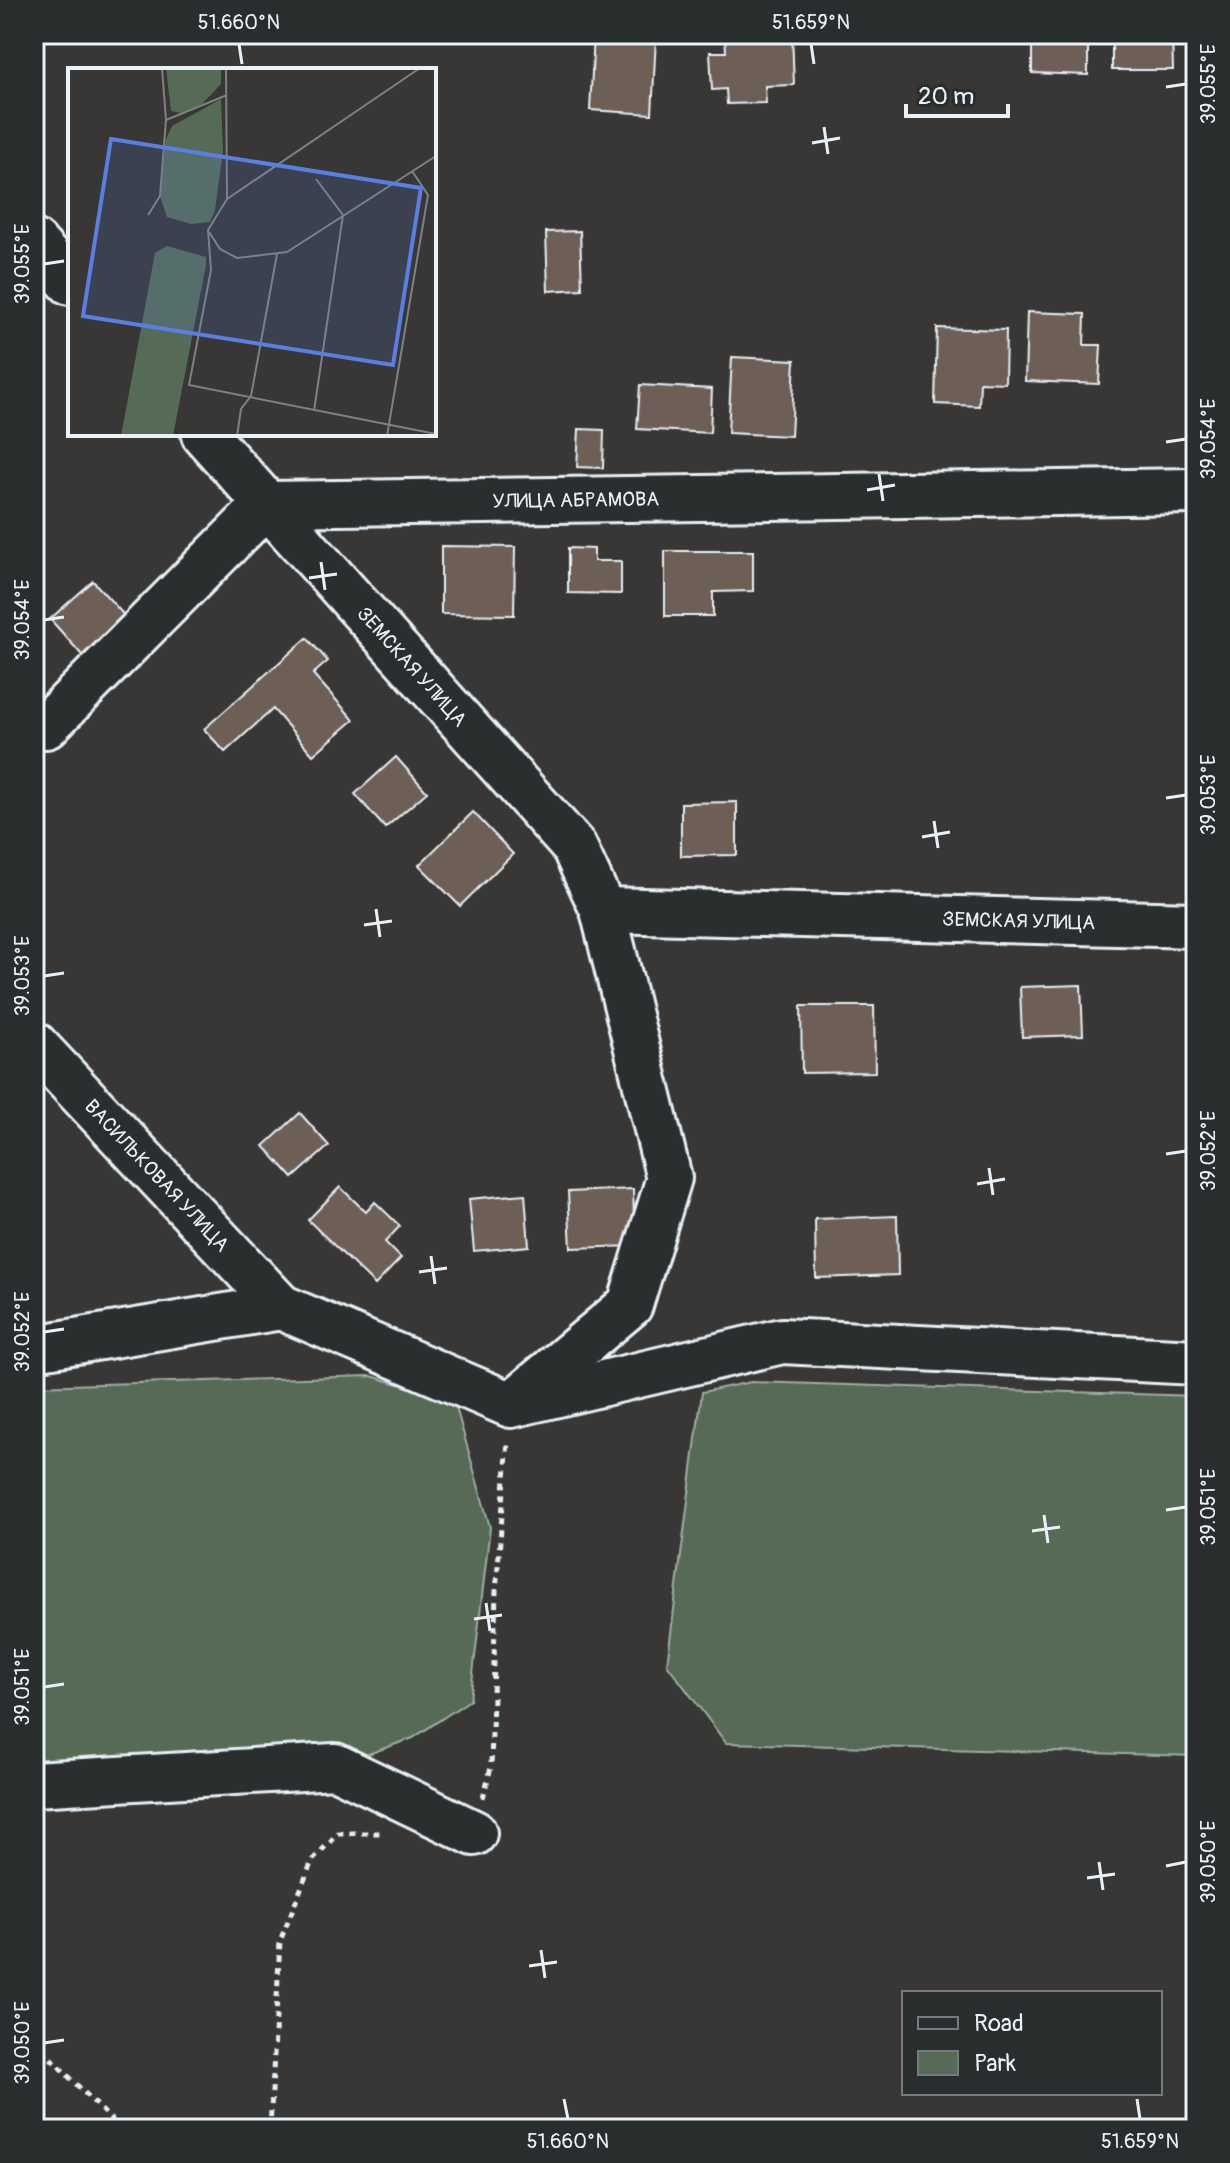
<svg xmlns="http://www.w3.org/2000/svg" width="1230" height="2163" viewBox="0 0 1230 2163" font-family="Pangolin,sans-serif">
<rect width="100%" height="100%" fill="#383736"/>
<filter id="ink" filterUnits="userSpaceOnUse"><feTurbulence type="fractalNoise" baseFrequency=".0125" numOctaves="2"/><feDisplacementMap in="SourceGraphic" scale="16" xChannelSelector="R" yChannelSelector="G"/><feConvolveMatrix kernelMatrix="1 2 1 2 8 2 1 2 1" color-interpolation-filters="sRGB"/></filter>
<g filter="url(#ink)">
<!-- green -->
<path fill="#566b56" stroke="#9faea7" stroke-width="2" d="M371 1376 454 1400 490 1527 470 1700 413 1738 335 1766 34 1784V1386Z
M751 1382 1196 1396V1756L726 1743 667 1664 702 1392Z"/>
<!-- building -->
<path fill="#6e5e56" stroke="#e8f1f8" stroke-width="2" d="M594 34 656 38 652 114 590 110Z
M725 34H792L794 85 765 86 766 103 727 104 726 89 712 90 710 52H726Z
M1032 34H1088V75L1032 73Z
M1112 34H1172L1173 70H1112Z
M580 231 582 289 548 291 546 232Z
M1027 312 1085 314 1084 345H1101L1099 384 1025 381Z
M937 328 1006 330 1005 383 980 382 979 406 935 404Z
M732 357 795 360 791 436 728 433Z
M640 385 712 389 710 433 637 429Z
M579 429 604 430 603 468 577 467Z
M441 546 515 547 514 615 441 614Z
M568 548 594 549V561H621V594L568 593Z
M665 551H753V591L713 592V616H665Z
M93 581 132 624 89 663 50 619Z
M307 638 328 661 313 674 354 720 313 755 273 709 225 752 204 729Z
M396 757 427 792 385 828 355 794Z
M737 802V855L681 856V803Z
M473 812 513 854 460 906 419 865Z
M1081 985 1083 1035 1022 1037 1020 987Z
M801 1006H874L875 1072 802 1073Z
M300 1113 329 1146 293 1178 264 1146Z
M340 1187 366 1212 375 1202 400 1226 385 1242 401 1258 375 1285 308 1220Z
M633 1189 635 1246 571 1248 568 1192Z
M525 1194 529 1246 474 1251 469 1199Z
M897 1216 898 1275 816 1278 815 1219Z"/>
<g fill="none" stroke-linecap="round" stroke-linejoin="round">
<!-- minor casing -->
<g stroke="#e8f1f8" stroke-width="50">
<g id="minor">
<path d="M34 242 70 282"/>
<path id="s1" d="M204 434 574 847 603 910 669 1178 630 1305 519 1398"/>
<path id="s2" d="M46 726 267 504 1196 491"/>
<path id="s3" d="M603 910 1196 925"/>
<path id="s4" d="M34 1044 281 1307"/>
<path d="M34 1348 281 1307 511 1405 782 1341 1196 1362"/>
<path d="M34 1784 335 1766 474 1833"/>
</g>
</g>
<!-- path -->
<path stroke="#e8f1f8" stroke-width="5" stroke-dasharray="6 6" stroke-linecap="butt" d="M483 1798 491 1767 496 1591 508 1441
M34 2041 120 2129
M270 2129 280 1941 312 1861 338 1833H381"/>
<!-- minor -->
<use href="#minor" stroke="#2a2d2e" stroke-width="44"/>
</g>
</g>
<!-- ticks -->
<path fill="none" stroke="#e8f1f8" stroke-width="3" d="M239 44 242 64M811 44 814 64M1166 87 1186 84M824 127 828 154M812 143 840 138M44 264 64 261M1166 442 1186 439M879 474 883 501M867 490 895 485M321 562 325 590M309 578 337 574M44 620 64 617M1166 798 1186 795M934 821 938 848M922 837 950 832M376 909 380 937M364 925 392 921M44 976 64 973M1166 1154 1186 1151M989 1168 993 1195M977 1184 1005 1179M431 1256 435 1284M419 1272 447 1268M44 1332 64 1329M1166 1510 1186 1507M1044 1515 1048 1543M1032 1531 1060 1527M486 1603 490 1631M474 1619 502 1615M44 1687 64 1684M1099 1862 1103 1890M1166 1866 1186 1862M1087 1878 1115 1874M541 1950 545 1978M529 1966 557 1962M44 2043 64 2040M564 2099 568 2119M1137 2099 1140 2119"/>
<g text-anchor="middle" dominant-baseline="central" stroke-width="6" stroke-linejoin="round" paint-order="stroke">
<!-- street labels -->
<g font-size="20" fill="#e8f1f8" stroke="#2a2d2e">
<text stroke="none"><textPath href="#s2" startOffset="622">УЛИЦА АБРАМОВА</textPath></text>
<text stroke="none"><textPath href="#s1" startOffset="312">ЗЕМСКАЯ УЛИЦА</textPath></text>
<text stroke="none"><textPath href="#s3" startOffset="416">ЗЕМСКАЯ УЛИЦА</textPath></text>
<text stroke="none"><textPath href="#s4" startOffset="180">ВАСИЛЬКОВАЯ УЛИЦА</textPath></text>
</g>
</g>
<!-- overview -->
<g transform="translate(68 68)">
<rect width="368" height="368" fill="#383736"/>
<path d="M98 0H153V16L134 36 114 45 103 43ZM153 31 155 83 147 142 142 154 123 156 99 149 92 128 98 71 104 58ZM99 178 138 189V197L105 368H53L87 185Z" fill="#566b56"/>
<path fill="none" stroke="#7e8184" stroke-width="2" d="M158 0 159 131 140 162 143 202 121 317 368 366M98 52 159 27M159 131 352 0M80 147 92 128 98 52 94 0M141 164 152 181 169 190 219 184 368 88M246 343 275 147 248 111M169 368 173 341 183 328 209 186M319 368 360 127 344 103"/>
<path fill="#5a7fe2" fill-opacity="0.15" stroke="#5a7fe2" stroke-width="4" d="M43 71 353 120 325 297 15 248Z"/>
<rect width="368" height="368" fill="none" stroke="#e8f1f8" stroke-width="4"/>
</g>
<!-- margin -->
<rect width="1230" height="2163" fill="none" stroke="#2a2d2e" stroke-width="88"/>
<!-- legend -->
<rect x="902" y="1991" width="260" height="104" fill="#2a2d2e" stroke="#767b7f" stroke-width="2"/>
<rect x="918" y="2017" width="40" height="12" fill="#2a2d2e" stroke="#767b7f" stroke-width="2"/>
<text x="974" y="2031" font-size="24" fill="#e8f1f8">Road</text>
<rect x="918" y="2051" width="40" height="24" fill="#566b56" stroke="#767b7f" stroke-width="2"/>
<text x="974" y="2071" font-size="24" fill="#e8f1f8">Park</text>
<!-- scale -->
<path d="M906 104v12h102v-12" fill="none" stroke="#e8f1f8" stroke-width="4"/>
<text x="918" y="104" font-size="24" fill="#e8f1f8" stroke="#2a2d2e" stroke-width="6" paint-order="stroke">20 m</text>
<rect x="44" y="44" width="1142" height="2075" fill="none" stroke="#e8f1f8" stroke-width="3"/>
<g font-size="20" text-anchor="middle" fill="#e8f1f8">
<text x="239" y="29">51.660°N</text>
<text x="811" y="29">51.659°N</text>
<text transform="translate(1208 84) rotate(-90)" y="7">39.055°E</text>
<text transform="translate(22 264) rotate(-90)" y="7">39.055°E</text>
<text transform="translate(1208 439) rotate(-90)" y="7">39.054°E</text>
<text transform="translate(22 620) rotate(-90)" y="7">39.054°E</text>
<text transform="translate(1208 795) rotate(-90)" y="7">39.053°E</text>
<text transform="translate(22 976) rotate(-90)" y="7">39.053°E</text>
<text transform="translate(1208 1151) rotate(-90)" y="7">39.052°E</text>
<text transform="translate(22 1332) rotate(-90)" y="7">39.052°E</text>
<text transform="translate(1208 1507) rotate(-90)" y="7">39.051°E</text>
<text transform="translate(22 1687) rotate(-90)" y="7">39.051°E</text>
<text transform="translate(1208 1862) rotate(-90)" y="7">39.050°E</text>
<text transform="translate(22 2043) rotate(-90)" y="7">39.050°E</text>
<text x="568" y="2148">51.660°N</text>
<text x="1140" y="2148">51.659°N</text>
</g>
</svg>
